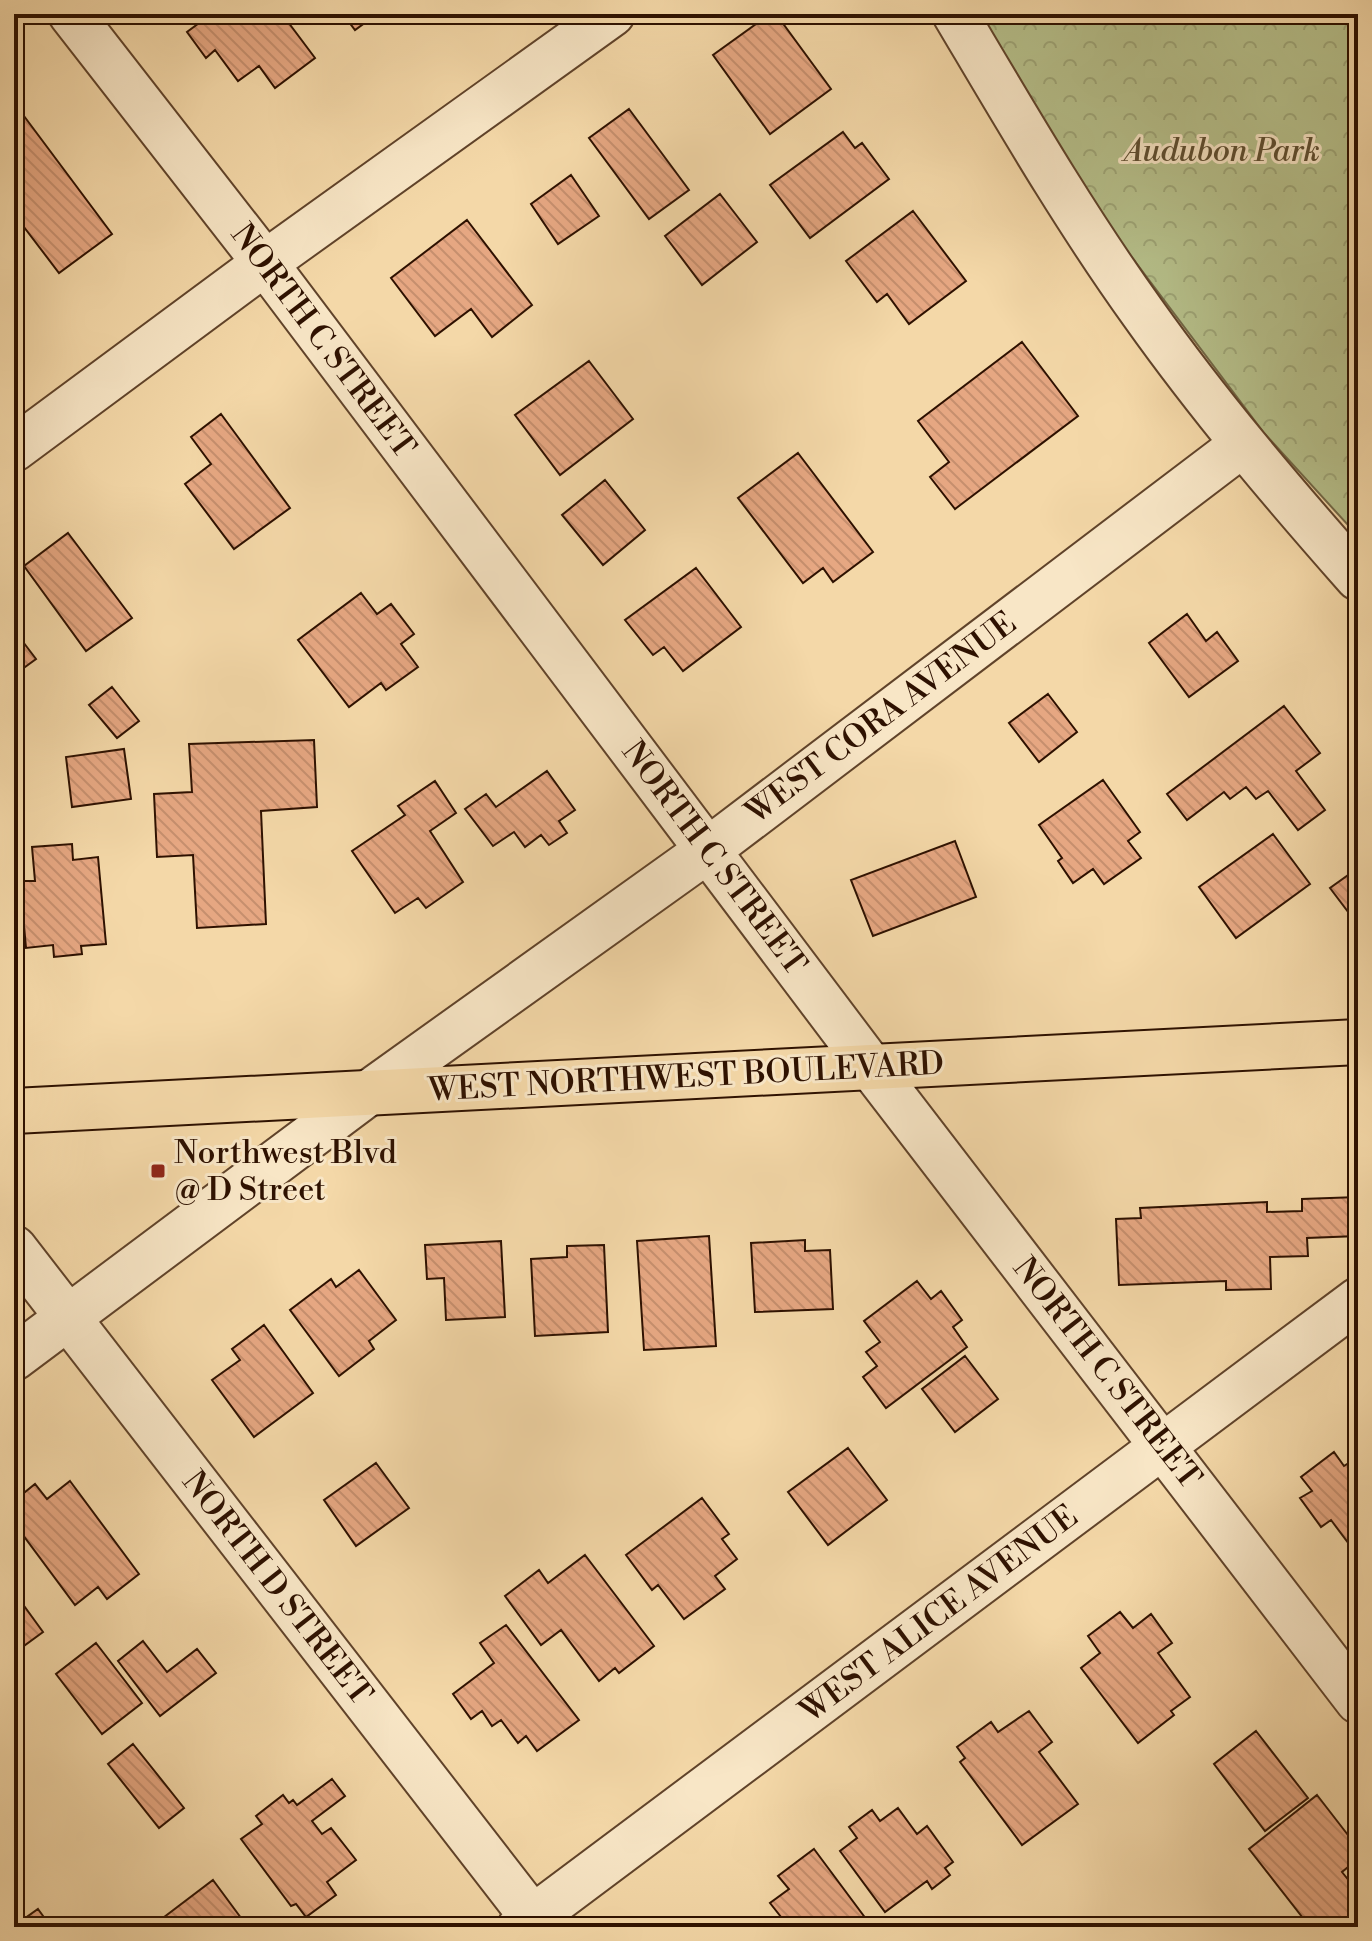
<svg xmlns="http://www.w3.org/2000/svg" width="1372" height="1941" viewBox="0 0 1372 1941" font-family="'Libre Bodoni',serif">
<defs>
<pattern id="park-crowns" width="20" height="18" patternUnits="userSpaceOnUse" patternTransform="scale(2)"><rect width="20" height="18" fill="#b6c08b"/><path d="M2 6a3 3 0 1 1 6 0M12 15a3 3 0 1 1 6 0" fill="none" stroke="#9da476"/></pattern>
<pattern id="building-back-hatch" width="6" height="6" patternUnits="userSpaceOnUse" patternTransform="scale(2)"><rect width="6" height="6" fill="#e6a782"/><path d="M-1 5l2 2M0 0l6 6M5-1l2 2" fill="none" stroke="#c68f6e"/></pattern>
</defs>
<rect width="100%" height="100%" fill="#f4d8a8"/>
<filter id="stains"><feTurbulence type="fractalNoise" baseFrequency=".0025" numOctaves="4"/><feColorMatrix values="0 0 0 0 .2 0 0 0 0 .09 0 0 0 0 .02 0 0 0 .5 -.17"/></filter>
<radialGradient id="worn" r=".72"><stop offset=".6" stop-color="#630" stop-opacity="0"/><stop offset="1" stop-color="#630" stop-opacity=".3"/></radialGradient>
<!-- park -->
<path fill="url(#park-crowns)" stroke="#726846" stroke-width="2" d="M976 14H1358V536L1264 433 1091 203Z"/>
<!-- building -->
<path fill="url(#building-back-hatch)" stroke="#2e1100" stroke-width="2" d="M192 14H282L315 58 275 88 259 66 238 81 215 50 206 58 187 32 199 23Z
M343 14H377L355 30Z
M770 14H776L831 89 770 134 713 55Z
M18 108 112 234 59 273 14 214V110Z
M629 109 689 190 649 219 589 138Z
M843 132 855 148 862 143 889 179 810 238 770 185Z
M571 175 599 216 558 244 531 204Z
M720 194 757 242 702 285 665 236Z
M913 211 966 281 909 324 887 294 877 302 846 261Z
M467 220 532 305 492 337 471 309 435 336 391 278Z
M1022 342 1078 416 955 509 930 477 949 462 918 421Z
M589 361 633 419 560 475 515 415Z
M221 414 290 508 234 549 185 484 211 464 191 437Z
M798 453 873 552 833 582 823 568 803 583 738 498Z
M605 480 645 530 603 565 562 515Z
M68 533 132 618 86 651 24 566Z
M696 568 741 627 683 671 664 647 653 655 625 620Z
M361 593 377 614 391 604 414 634 401 644 418 667 386 690 381 683 349 707 298 640Z
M1187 614 1206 641 1217 632 1238 661 1189 697 1149 643Z
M14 630 36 659 14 675Z
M112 687 139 721 117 738 89 705Z
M1048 694 1077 732 1039 762 1009 723Z
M1284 706 1320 753 1296 771 1325 810 1298 830 1268 791 1256 799 1246 787 1230 799 1224 792 1187 820 1167 794Z
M314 740 317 807 261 811 266 924 197 928 193 855 157 857 154 794 192 792 189 744Z
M124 749 131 799 72 807 66 757Z
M547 771 575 810 559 821 567 833 549 845 541 835 525 847 514 832 493 846 465 809 486 794 496 807Z
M1103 780 1140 832 1128 841 1141 858 1104 884 1093 869 1073 883 1058 861 1062 858 1039 825Z
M435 781 456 813 430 831 463 882 426 908 418 898 395 913 352 851 405 815 398 806Z
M1273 834 1310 884 1236 938 1199 887Z
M955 841 976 897 873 936 851 880Z
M72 844 73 860 98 857 106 944 81 946 82 954 54 957 53 945 26 948 20 881H35L32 847Z
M1358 868V925L1330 888Z
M1358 1197V1236L1307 1238 1308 1256 1270 1257 1271 1289 1226 1290V1281L1119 1285 1116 1219 1141 1218 1140 1208 1267 1202V1212L1302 1211V1199Z
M709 1236 716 1346 644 1350 637 1241Z
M805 1240V1251L830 1250 833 1309 755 1312 751 1243Z
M501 1241 505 1317 446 1320 444 1278 427 1279 425 1245Z
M604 1245 608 1332 535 1336 531 1259 567 1257V1246Z
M359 1270 396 1320 369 1341 374 1349 339 1376 290 1310 331 1279 336 1287Z
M917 1281 931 1299 941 1291 962 1320 953 1327 967 1347 886 1408 863 1377 877 1366 866 1352 880 1342 864 1321Z
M264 1325 313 1393 254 1437 212 1380 240 1360 232 1349Z
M965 1356 998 1399 955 1432 922 1389Z
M848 1448 887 1500 828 1545 788 1492Z
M1334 1452 1344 1466 1358 1457V1556L1331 1520 1321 1527 1300 1498 1312 1491 1301 1477Z
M376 1463 409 1508 356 1546 324 1500Z
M70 1481 139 1574 107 1599 98 1587 75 1605 14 1523V1501L35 1484 47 1499Z
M702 1498 729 1534 722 1539 737 1559 715 1576 725 1589 684 1619 658 1585 652 1590 626 1555Z
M585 1555 654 1646 619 1673 615 1668 599 1681 561 1630 541 1645 505 1596 539 1570 548 1583Z
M14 1592 43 1632 21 1648 14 1639Z
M1120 1612 1133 1628 1151 1614 1172 1643 1158 1653 1190 1697 1171 1711 1174 1715 1138 1743 1081 1668 1100 1653 1088 1636Z
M506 1625 579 1720 537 1751 526 1736 518 1743 501 1720 492 1726 482 1711 471 1719 453 1694 494 1663 480 1643Z
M143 1641 167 1672 197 1649 216 1673 160 1716 118 1661Z
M96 1643 142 1703 102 1734 56 1674Z
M1029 1711 1052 1742 1039 1752 1078 1804 1022 1845 960 1762 965 1758 957 1747 991 1722 998 1732Z
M1256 1731 1308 1798 1265 1831 1214 1764Z
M133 1744 184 1808 159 1828 108 1764Z
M332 1779 345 1796 312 1821 322 1834 331 1828 356 1860 327 1882 336 1895 306 1917 296 1904 291 1906 241 1839 262 1824 256 1816 283 1795 289 1803 293 1800 297 1805Z
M1317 1795 1358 1848V1859L1342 1872 1358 1892V1927H1310L1249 1849Z
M898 1808 917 1834 927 1826 953 1862 945 1868 950 1875 932 1889 927 1881 885 1912 840 1851 857 1838 849 1827 872 1810 880 1821Z
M814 1849 872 1927H789L770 1903 789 1889 778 1876Z
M213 1880 244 1922 237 1927H151Z
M38 1909 51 1927H14V1926Z"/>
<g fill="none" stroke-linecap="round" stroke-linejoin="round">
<!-- minor casing -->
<g stroke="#60432a" stroke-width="48">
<path id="minor" d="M71 14 265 263 871 1067 1358 1701
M955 14C1015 115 1074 217 1143 313 1209 406 1283 493 1358 578
M14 449 265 263 612 14
M14 1248 540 1927
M14 1358 367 1094 708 850 1243 444
M520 1927 1358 1300"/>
</g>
<!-- major casing -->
<g stroke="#2e1100" stroke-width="48">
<path id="major" d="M14 1111 1358 1042"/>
</g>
<!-- minor -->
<use href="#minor" stroke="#f8e6c6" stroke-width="44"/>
<!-- major -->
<use href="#major" stroke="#f4d8a8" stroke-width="44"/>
</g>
<!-- markers -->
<rect fill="#8f2418" stroke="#f8e6c6" stroke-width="3" x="150" y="1163" width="16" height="16" rx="4"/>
<g text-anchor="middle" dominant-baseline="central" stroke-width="6" stroke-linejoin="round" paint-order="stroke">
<!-- park labels -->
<g font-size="32" font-style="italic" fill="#5e4e31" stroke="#f8e6c6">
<text x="1222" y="151">Audubon Park</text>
</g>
<!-- street labels -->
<g font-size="32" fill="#2e1100" stroke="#f8e6c6">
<text transform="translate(323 341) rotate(53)">NORTH C STREET</text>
<text transform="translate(881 718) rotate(-37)">WEST CORA AVENUE</text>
<text transform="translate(714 858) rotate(53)">NORTH C STREET</text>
<text transform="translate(686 1077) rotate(-3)">WEST NORTHWEST BOULEVARD</text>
<text transform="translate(1107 1373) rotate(52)">NORTH C STREET</text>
<text transform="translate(277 1588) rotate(52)">NORTH D STREET</text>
<text transform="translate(939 1614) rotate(-37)">WEST ALICE AVENUE</text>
</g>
<!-- poi labels -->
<g font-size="32" fill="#2e1100" stroke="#f8e6c6" text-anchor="start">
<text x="174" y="1153">Northwest Blvd<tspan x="174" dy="37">@ D Street</tspan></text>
</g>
</g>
<!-- margin -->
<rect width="1372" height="1941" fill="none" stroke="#f4d8a8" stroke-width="48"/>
<rect x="16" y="16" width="1340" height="1909" fill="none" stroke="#2e1100" stroke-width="4"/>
<rect x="24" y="24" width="1324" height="1893" fill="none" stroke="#2e1100" stroke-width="2"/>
<rect width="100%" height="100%" filter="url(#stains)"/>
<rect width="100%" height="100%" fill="url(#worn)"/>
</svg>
